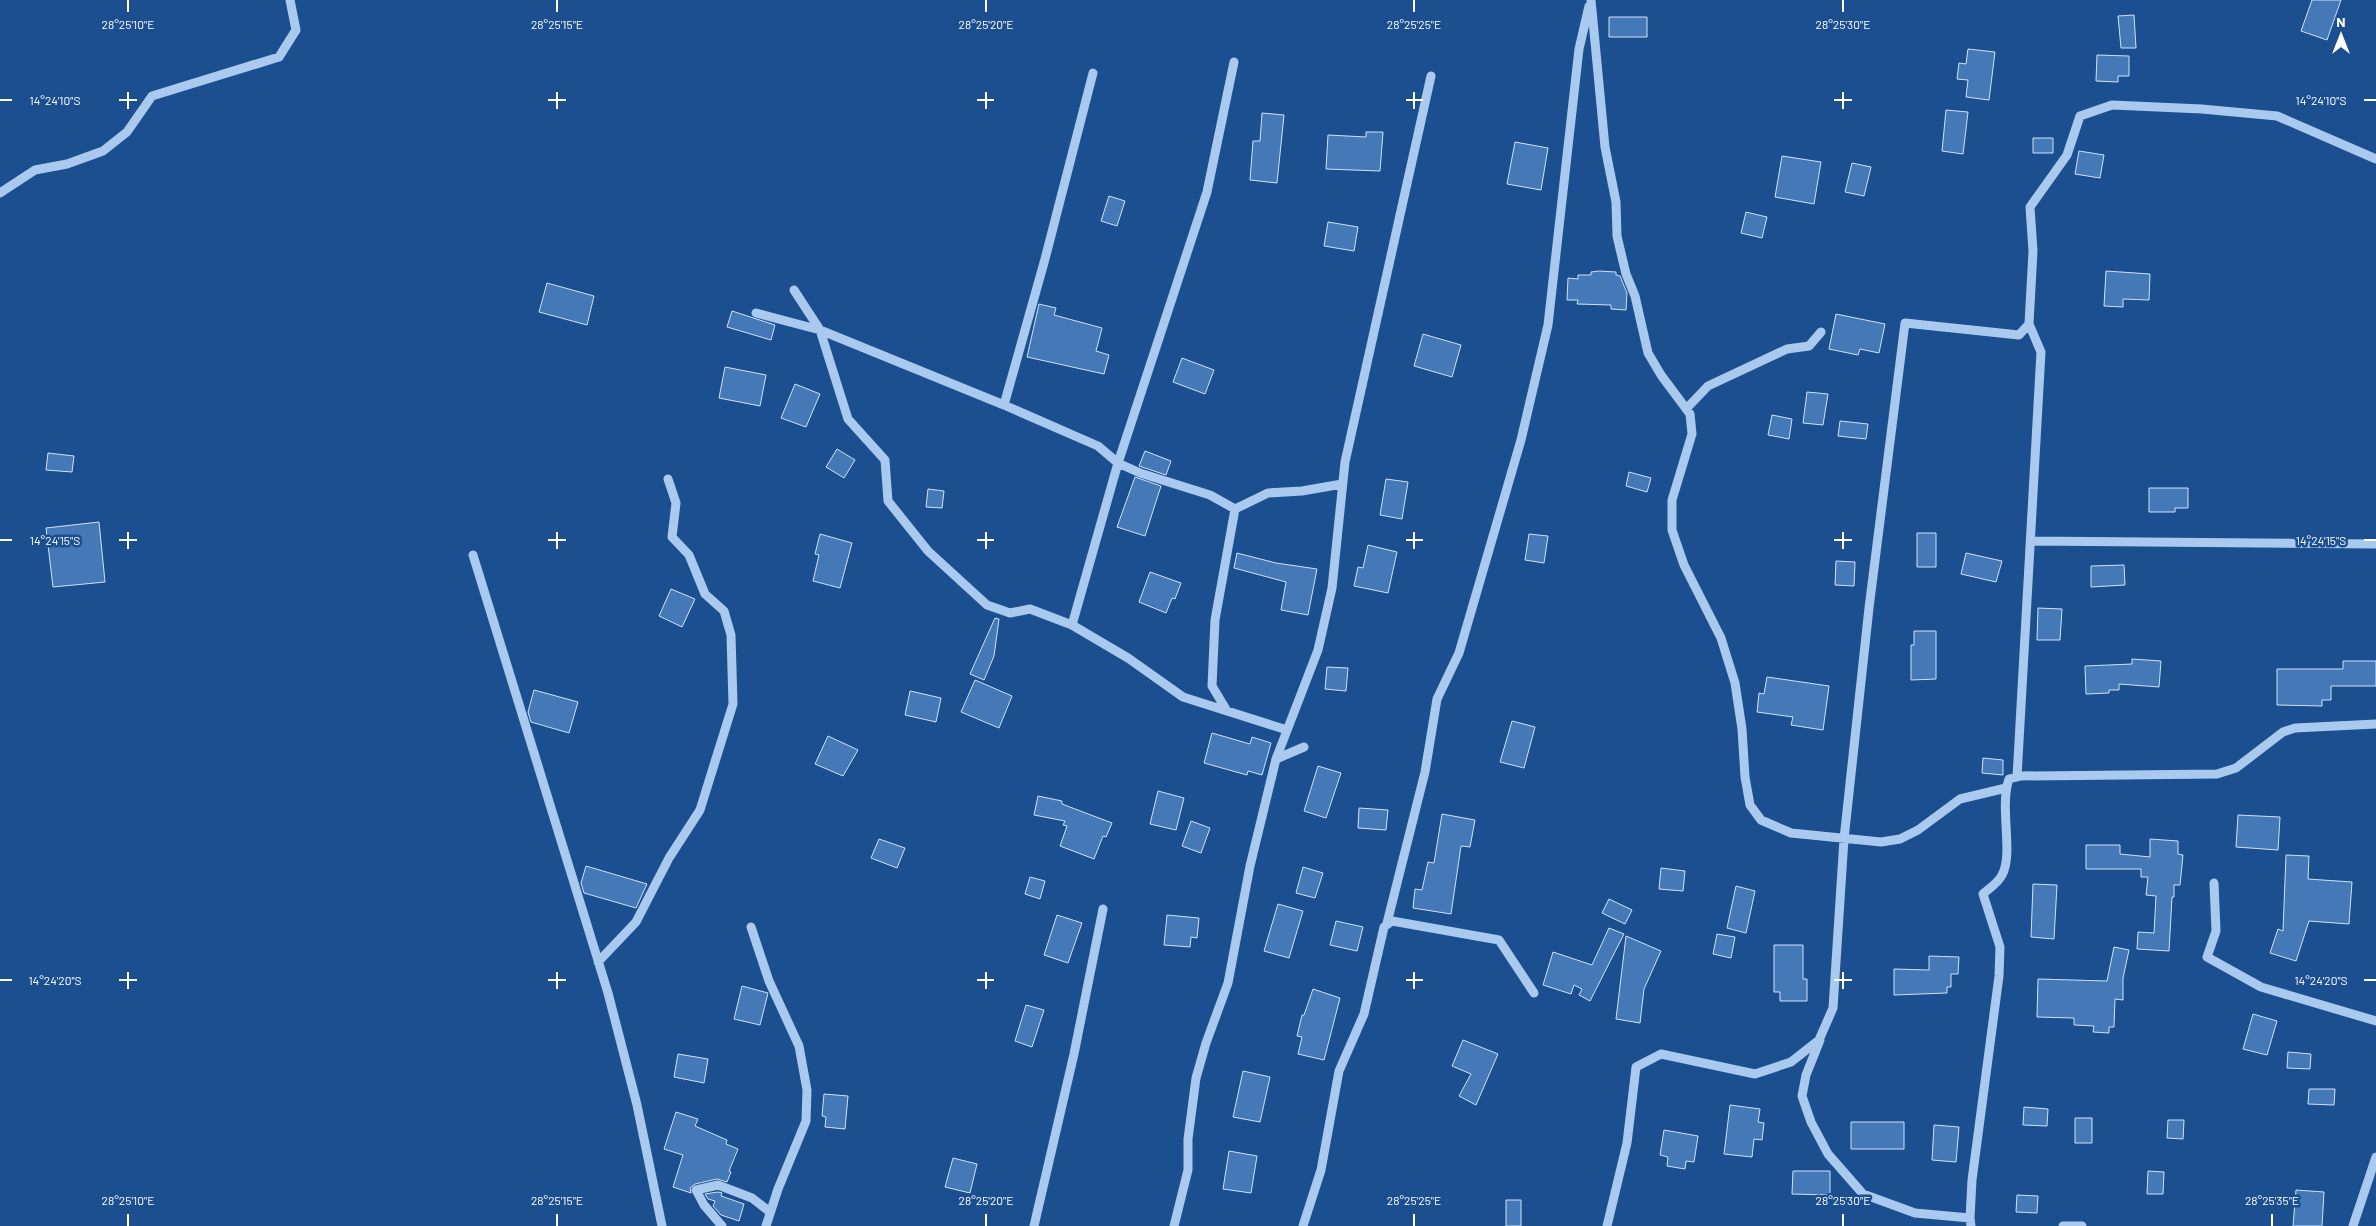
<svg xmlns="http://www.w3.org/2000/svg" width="2376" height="1226" viewBox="0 0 2376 1226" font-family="Barlow,sans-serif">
<rect width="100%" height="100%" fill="#1b4f8f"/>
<!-- building -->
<path fill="#4478b7" stroke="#cfe3fa" d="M2312 0H2341L2327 40 2301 31Z
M2134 15 2136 48H2121L2118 16Z
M1609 17H1647V37H1609Z
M1968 49 1995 52 1989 100 1966 97 1968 80 1957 79 1959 63 1966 64Z
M2097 55 2129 56V76H2118V82L2096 81Z
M1946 110 1968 112 1963 154 1942 151Z
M1262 113 1284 115 1277 183 1250 180 1253 141H1260Z
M1366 132H1383L1380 171 1326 169 1328 135 1366 137Z
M2033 138H2053V153H2033Z
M1515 142 1548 148 1541 190 1507 184Z
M2079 151 2104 155 2100 178 2075 174Z
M1782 156 1821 162 1814 204 1775 197Z
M1852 163 1871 167 1864 196 1845 192Z
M1109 196 1125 201 1117 226 1101 221Z
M1746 212 1767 217 1762 238 1741 233Z
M1328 222 1358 227 1354 251 1324 246Z
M1599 271 1616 272V275L1620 276 1627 293 1626 310 1611 309V305L1577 304 1578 300H1567L1568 278 1578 279V275H1591V272Z
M2106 271 2150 274 2149 300 2123 299V307L2104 306Z
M547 283 594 296 587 325 539 312Z
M1039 304 1056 308 1054 315 1102 328 1096 351 1109 355 1104 374 1027 357Z
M732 311 775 325 771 340 727 327Z
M1836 314 1885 324 1879 353 1860 349 1858 355 1829 349Z
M1423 334 1461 345 1452 377 1414 366Z
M1182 358 1214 370 1205 394 1173 382Z
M725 367 766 375 760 406 719 398Z
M795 384 820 394 806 427 781 418Z
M1807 392 1828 394 1823 425 1803 423Z
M1772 415 1792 419 1789 439 1768 435Z
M1840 421 1868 424 1866 439 1838 436Z
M837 449 855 460 844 478 826 467Z
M1145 451 1171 461 1166 475 1139 466Z
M48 453 74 456 72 472 46 470Z
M1629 472 1651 478 1647 492 1626 486Z
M1135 477 1161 486 1145 536 1117 527Z
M1386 479 1408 482 1402 519 1380 515Z
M2149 488H2188V508H2175V512H2149Z
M928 489 944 491 942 508 926 507Z
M99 522 105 582 53 587 46 528Z
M1917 533H1936V567H1917Z
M820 534 852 543 840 588 813 581 819 555 815 554Z
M1529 534 1548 536 1544 563 1525 560Z
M1368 545 1397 552 1388 593 1354 586 1358 567 1363 568Z
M1237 553 1276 563 1317 569 1308 615 1281 610 1286 582 1234 568Z
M1966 553 2002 561 1996 582 1961 574Z
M1836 561 1855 562 1854 586 1835 585Z
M2124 565 2125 585 2091 587V566Z
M1150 572 1181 583 1175 599 1172 598 1166 613 1139 602Z
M671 589 695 599 682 627 659 616Z
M2038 608 2062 609 2060 640H2037Z
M995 618 999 619 994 656 984 680 970 674Z
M1914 631H1936V679L1911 680V645H1914Z
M2132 659 2161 661 2159 687 2119 684V690H2109V693L2086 694 2085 666 2132 664Z
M2343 661H2376V686H2331V700H2322V706L2277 705V669H2343Z
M1327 667 1348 668 1346 691 1325 689Z
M1767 677 1829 686 1823 730 1791 725 1793 717 1757 712 1759 693 1764 694Z
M975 680 1012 696 999 728 961 712Z
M534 690 578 702 569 733 531 722 528 712Z
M910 691 941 698 936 722 905 715Z
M1512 721 1535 727 1524 768 1500 762Z
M1212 733 1250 744 1252 737 1271 743 1262 775 1248 771 1247 775 1204 763Z
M828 736 858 750 843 776 815 764Z
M1983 758 2003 760V775L1982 773Z
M1318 766 1341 773 1326 818 1304 811Z
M1158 791 1184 798 1176 830 1150 824Z
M1038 796 1062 801V804L1112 823 1106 837 1103 836 1094 859 1060 846 1067 826 1063 825 1065 821 1034 815Z
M1359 808 1388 810 1386 830 1358 828Z
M1442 814 1475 820 1470 847 1461 846 1451 914 1413 908 1415 889 1422 890 1428 862 1434 863Z
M2238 815 2280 817 2278 850 2236 847Z
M1191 821 1210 828 1201 853 1182 846Z
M879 839 905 848 897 868 871 858Z
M2150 839 2178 841V854L2183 855 2180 885H2174V897H2172L2169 951 2137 949 2138 932 2154 933 2156 896 2146 895 2148 877H2141V869H2086V845H2120V854L2150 857Z
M2286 855 2309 856 2308 879 2352 882 2349 924 2309 921 2296 961 2270 953 2278 929 2283 931Z
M586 866 647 884 636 908 584 893 581 883Z
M1303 867 1323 873 1315 898 1296 893Z
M1661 868 1685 871 1683 891 1659 889Z
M1030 877 1045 881 1040 899 1025 894Z
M2033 884 2057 885 2054 939 2031 937Z
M1736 886 1755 891 1746 933 1727 928Z
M1609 899 1632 910 1625 924 1602 913Z
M1278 904 1303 911 1289 958 1264 951Z
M1057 915 1082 923 1068 963 1044 955Z
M1167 915 1199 918 1197 938 1191 937 1190 947 1164 945Z
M1336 921 1363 927 1357 951 1330 945Z
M1609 928 1624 934 1590 1001 1579 995 1582 989 1574 985 1571 994 1543 985 1553 952 1592 965Z
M1717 934 1735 937 1731 958 1713 954Z
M1626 936 1661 951 1644 989 1640 1023 1616 1019Z
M1774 945H1803V979H1807V1001H1780V992H1774Z
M2114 947 2129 950 2123 978V1000L2115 999 2114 1027H2109V1033L2093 1032 2094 1026 2074 1025V1018L2037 1017 2038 979 2107 981Z
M1929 956 1959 957 1958 974H1951V987H1947V993L1894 995V969L1929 970Z
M742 986 768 993 760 1025 734 1019Z
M1313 989 1340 998 1324 1060 1298 1054 1302 1037 1297 1036 1302 1015H1304Z
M1026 1005 1044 1010 1032 1047 1015 1041Z
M2253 1014 2277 1021 2267 1055 2243 1049Z
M1463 1040 1498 1054 1476 1105 1459 1096 1471 1074 1452 1066Z
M2288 1052 2311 1054 2310 1069 2287 1068Z
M678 1054 708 1059 704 1083 674 1077Z
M1243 1071 1270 1077 1260 1122 1233 1117Z
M2309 1089H2335L2334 1105 2308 1104Z
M824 1094 848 1096 845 1129 825 1127 826 1117 822 1116Z
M1730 1105 1760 1109 1758 1122 1764 1123 1762 1140 1754 1139 1752 1157 1724 1154Z
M2024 1107 2048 1109 2047 1126 2023 1125Z
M676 1112 698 1119 695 1126 727 1140 726 1144 738 1149 729 1171 731 1172 727 1182 717 1179 695 1184 690 1188 691 1193 673 1187 683 1155 664 1149Z
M2075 1118H2092V1143H2075Z
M2168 1120H2184L2183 1139 2167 1138Z
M1851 1122H1904V1149H1851Z
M1934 1125 1959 1127 1956 1162 1932 1160Z
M1664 1130 1698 1136 1694 1162 1686 1161 1685 1169 1667 1166 1668 1157 1660 1155Z
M1229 1151 1257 1156 1251 1193 1223 1189Z
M953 1158 977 1164 970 1193 945 1187Z
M1793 1171H1830V1195L1792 1194Z
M2148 1171 2164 1172 2163 1194H2147Z
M2296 1190 2324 1192 2322 1226H2293Z
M718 1192 722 1193 721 1196 744 1204 739 1221 721 1215 713 1206 715 1201 708 1199 705 1194Z
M2017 1195 2038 1196 2037 1213 2016 1212Z
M1506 1200H1521V1226H1506Z"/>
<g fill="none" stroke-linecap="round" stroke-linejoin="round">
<!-- minor -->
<path stroke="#a9c9ee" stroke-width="9" d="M1591 0 1605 147 1616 202 1617 236 1626 274 1635 296 1648 353 1661 375 1690 414 1692 434 1672 500V530L1684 565 1721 638 1735 683 1742 729 1745 777 1750 805 1761 820 1791 833 1881 842 1900 839 1918 830 1960 799 2006 788
M1234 62 1207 192 1118 463 1072 625 1128 658 1183 697 1287 730
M0 193 35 170 67 164 103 151 127 132 152 96 279 57 296 30 290 0
M794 290 820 330 848 419 885 460 888 501 928 551 987 605 1010 613 1030 609 1072 625
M756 313 820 330 1004 405 1098 446 1118 463 1140 473 1210 495 1235 509 1215 620 1212 686 1227 711
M1004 405 1045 259 1093 73
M1686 409 1708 386 1787 349 1809 346 1821 332
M1235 509 1268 493 1302 491 1342 484
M2031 541 2376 544
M473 555 608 993 637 1105 662 1226
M1276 759 1318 650 1332 588 1345 462 1431 76
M2017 777 2041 352 2029 324 2033 251 2030 207 2067 155 2080 116 2112 105 2202 109 2277 116 2376 159
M2214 883 2216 931 2207 957 2261 987 2376 1021
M1387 923 1425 772 1437 699 1459 653 1521 440 1548 325 1579 49 1589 6
M751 927 769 981 799 1046 807 1090 806 1121 778 1189 766 1226
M598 962 636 922 669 858 700 810 733 704 731 635 724 611 705 594 689 555 672 537 676 503 668 479
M1820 1040 1806 1075 1802 1096 1811 1122 1828 1154 1863 1194 1915 1213 1970 1218 1971 1226
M1970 1218 1972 1180 1999 976 2000 947 1983 894C1990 888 1999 882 2002 875 2014 854 1999 807 2009 779L2021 776 2217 774 2236 768 2283 732 2295 728 2376 724
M722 1226 704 1205 696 1190 718 1185 752 1198 770 1212
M1034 1226 1074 1054 1103 909
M1174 1226 1188 1170V1139L1196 1078 1206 1043 1228 983 1250 866 1276 759 1304 747
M1303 1226 1321 1170 1339 1071 1364 1014 1384 927 1392 921 1499 940 1534 993
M1607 1226 1627 1143 1636 1067 1661 1054 1755 1074 1791 1062 1819 1040 1833 1008 1844 839 1869 608 1905 323 2019 335 2029 324
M2063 1226H2082
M2353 1226 2376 1157"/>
</g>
<!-- ticks -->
<path fill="none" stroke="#fff" stroke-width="2" d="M128 0V12M557 0V12M986 0V12M1414 0V12M1843 0V12M128 92V109M557 92V109M986 92V109M1414 92V109M1843 92V109M0 100H12M119 100H137M548 100H566M977 100H994M1406 100H1423M1834 100H1852M2364 100H2376M128 532V549M557 532V549M986 532V549M1414 532V549M1843 532V549M0 540H12M119 540H137M548 540H566M977 540H994M1406 540H1423M1834 540H1852M2364 540H2376M128 972V989M557 972V989M986 972V989M1414 972V989M1843 972V989M0 980H12M119 980H137M548 980H566M977 980H994M1406 980H1423M1834 980H1852M2364 980H2376M128 1214V1226M557 1214V1226M986 1214V1226M1414 1214V1226M1843 1214V1226M2272 1214V1226"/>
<g font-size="12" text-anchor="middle" fill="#fff" stroke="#1b4f8f" stroke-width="5" stroke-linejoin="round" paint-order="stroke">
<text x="128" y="29">28°25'10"E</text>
<text x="557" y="29">28°25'15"E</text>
<text x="986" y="29">28°25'20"E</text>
<text x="1414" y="29">28°25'25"E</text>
<text x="1843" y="29">28°25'30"E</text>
<text x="55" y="105">14°24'10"S</text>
<text x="2321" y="105">14°24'10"S</text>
<text x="55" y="545">14°24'15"S</text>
<text x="2321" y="545">14°24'15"S</text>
<text x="55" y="985">14°24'20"S</text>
<text x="2321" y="985">14°24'20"S</text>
<text x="128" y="1205">28°25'10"E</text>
<text x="557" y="1205">28°25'15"E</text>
<text x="986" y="1205">28°25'20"E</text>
<text x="1414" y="1205">28°25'25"E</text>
<text x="1843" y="1205">28°25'30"E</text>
<text x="2272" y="1205">28°25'35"E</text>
</g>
<!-- north arrow -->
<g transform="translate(2341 35)" stroke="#1b4f8f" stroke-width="4" paint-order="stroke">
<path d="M0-4L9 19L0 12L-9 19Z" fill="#ffffff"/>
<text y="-8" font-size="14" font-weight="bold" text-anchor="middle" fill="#ffffff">N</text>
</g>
</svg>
